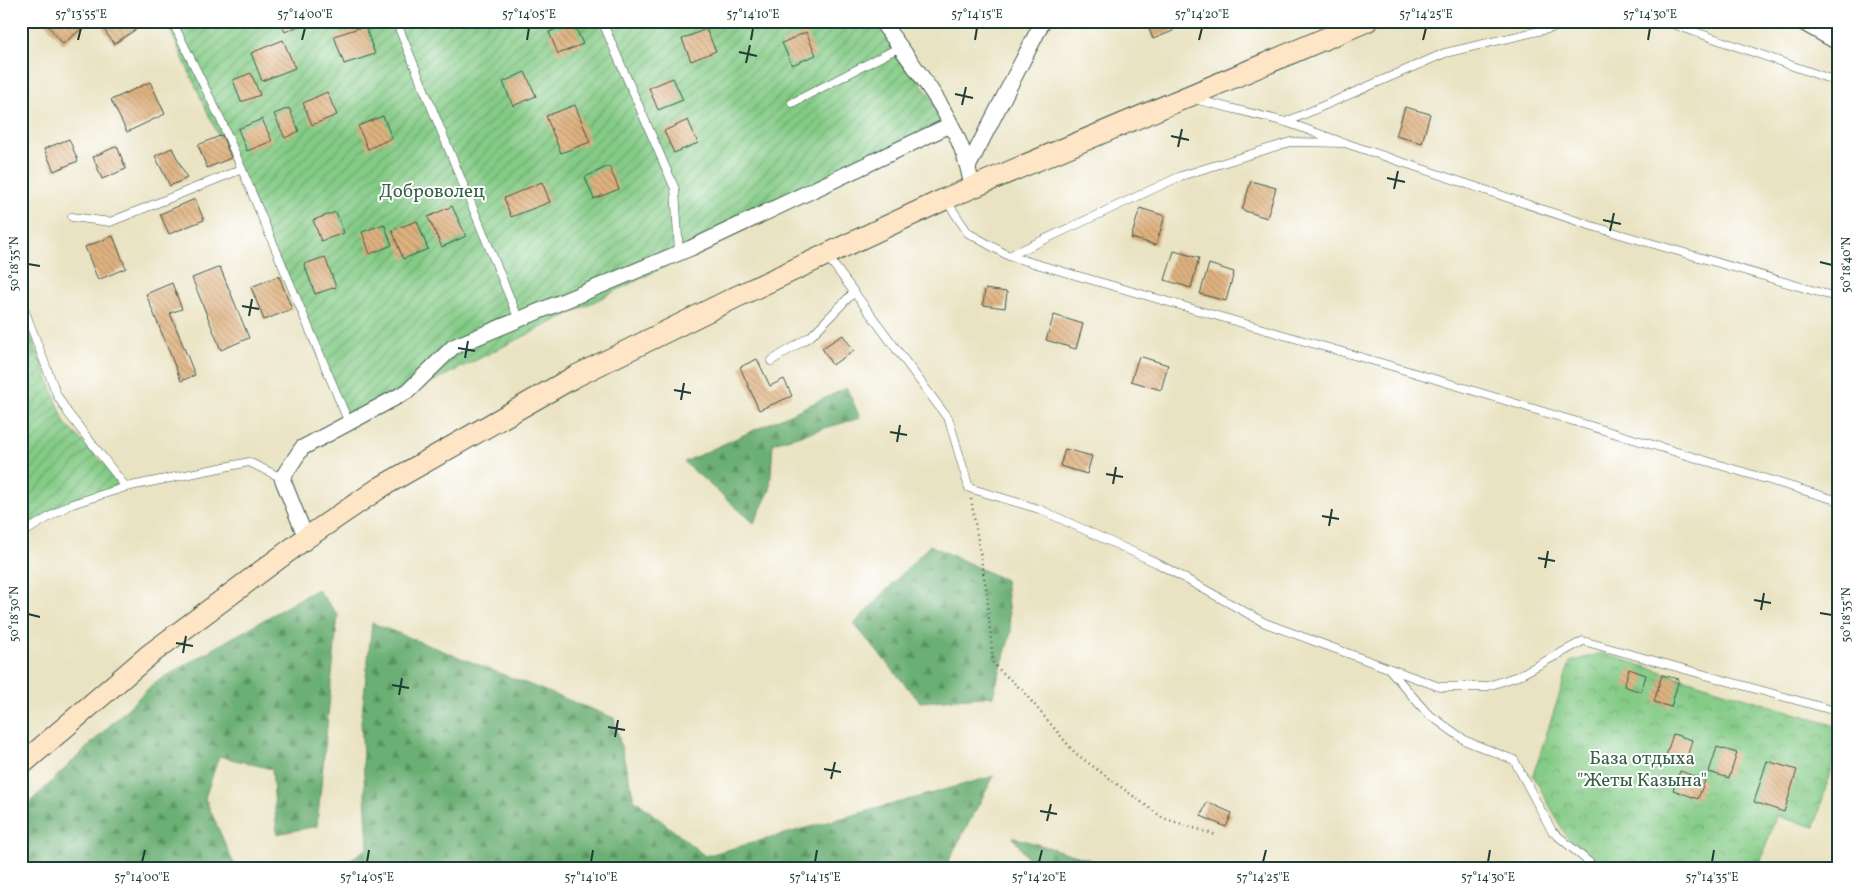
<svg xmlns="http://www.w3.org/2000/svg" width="1860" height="890" viewBox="0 0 1860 890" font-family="Vollkorn,serif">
<defs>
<pattern id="forest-firs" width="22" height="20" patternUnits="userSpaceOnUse" patternTransform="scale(1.25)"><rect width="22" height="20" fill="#6baf73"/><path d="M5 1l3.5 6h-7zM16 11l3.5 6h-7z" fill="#57905f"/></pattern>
<pattern id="park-crowns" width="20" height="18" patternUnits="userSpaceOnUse" patternTransform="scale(1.25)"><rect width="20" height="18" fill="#84cb86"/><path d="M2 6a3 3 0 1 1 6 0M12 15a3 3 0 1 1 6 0" fill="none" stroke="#6ba66e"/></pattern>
<pattern id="garden-furrows" width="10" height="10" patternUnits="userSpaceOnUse" patternTransform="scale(1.25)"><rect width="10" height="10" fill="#84cb86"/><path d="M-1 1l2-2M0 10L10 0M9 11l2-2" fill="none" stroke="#6ba66e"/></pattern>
<pattern id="building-back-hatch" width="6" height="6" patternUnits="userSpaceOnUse" patternTransform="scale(1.25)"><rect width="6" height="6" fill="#e0b280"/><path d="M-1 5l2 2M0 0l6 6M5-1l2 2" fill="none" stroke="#b5926a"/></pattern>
</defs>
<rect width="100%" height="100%" fill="#fff"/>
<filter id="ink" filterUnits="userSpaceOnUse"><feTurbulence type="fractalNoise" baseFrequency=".02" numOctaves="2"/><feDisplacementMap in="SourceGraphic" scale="10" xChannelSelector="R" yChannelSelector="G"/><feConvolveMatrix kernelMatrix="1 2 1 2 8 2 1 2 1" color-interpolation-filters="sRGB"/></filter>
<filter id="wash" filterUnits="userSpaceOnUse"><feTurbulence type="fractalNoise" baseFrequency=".0096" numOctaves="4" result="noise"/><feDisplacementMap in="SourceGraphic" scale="20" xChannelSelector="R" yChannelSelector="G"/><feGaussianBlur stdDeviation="1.12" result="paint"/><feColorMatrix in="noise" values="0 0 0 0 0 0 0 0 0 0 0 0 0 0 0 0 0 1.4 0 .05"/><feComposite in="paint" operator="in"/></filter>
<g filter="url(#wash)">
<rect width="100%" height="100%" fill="#eae3c3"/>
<!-- forest -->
<path fill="url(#forest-firs)" stroke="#457654" d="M847 388 860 418 773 443 770 490 754 523 684 462Z
M930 545 1005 580 1011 632 993 696 920 702 854 624Z
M317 589 338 615 317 826 277 834 272 769 219 756 205 798 236 869H21V811L154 683Z
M372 623 614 718 634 799 705 856 994 776 944 869H336L368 848 361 722Z
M1013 837 1091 860 1100 869H1035Z"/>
<!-- park -->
<path fill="url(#park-crowns)" stroke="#52845d" d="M1602 653 1839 727V739L1815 827 1776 816 1758 869H1610L1566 836 1533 775 1570 662Z"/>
<!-- garden -->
<path fill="url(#garden-furrows)" stroke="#52845d" d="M166 21H877L950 125 349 423Z
M21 309 65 423 126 487 69 505 21 534Z"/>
<g id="blocks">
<!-- building -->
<path fill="url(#building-back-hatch)" d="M44 21H83L86 25 63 44Z
M113 21H133L138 28 114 44 103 28Z
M280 21H309L285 32Z
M645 21H670L649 30Z
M1146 21H1170L1173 31 1153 39Z
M573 22 583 44 558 54 549 32Z
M365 26 375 54 344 64 334 36Z
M706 29 716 51 691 61 682 39Z
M806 32 816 55 792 65 782 43Z
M283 40 295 68 262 81 251 53Z
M525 72 536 96 513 106 503 82Z
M251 73 260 95 241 102 233 80Z
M673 78 683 100 658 110 649 88Z
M150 82 165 114 127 132 111 100Z
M327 92 337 115 312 125 303 103Z
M575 105 590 142 561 153 546 116Z
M1405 107 1430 114 1422 143 1396 136Z
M289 108 299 131 285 138 274 114Z
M383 116 392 138 368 149 358 126Z
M262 119 272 141 247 151 238 129Z
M688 120 698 143 674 153 664 131Z
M222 135 231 158 207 168 198 145Z
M69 139 78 161 54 171 44 149Z
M117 146 126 169 102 179 93 157Z
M172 148 187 178 170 186 155 156Z
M609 166 619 189 594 199 585 177Z
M1251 181 1276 188 1267 218 1242 210Z
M542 182 550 202 511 217 504 198Z
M195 199 204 220 169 234 160 214Z
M452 206 466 236 442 247 428 217Z
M1140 208 1165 216 1156 245 1131 238Z
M336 212 344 233 321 241 313 220Z
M417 221 428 249 403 259 392 230Z
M384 224 392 245 370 254 362 232Z
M113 236 126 268 98 280 85 247Z
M1174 251 1199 258 1191 288 1165 280Z
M325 257 336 287 315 294 304 264Z
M1209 264 1234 272 1226 301 1200 294Z
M220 267 249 338 221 350 192 278Z
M279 276 292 309 264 320 251 287Z
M172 283 182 309 170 313 195 375 181 381 146 294Z
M985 289 1007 292 1005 308 983 305Z
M1054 315 1083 324 1076 349 1046 340Z
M843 335 854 351 832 365 822 348Z
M1139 356 1168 365 1161 390 1131 381Z
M757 359 770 386 784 379 792 396 759 410 740 367Z
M1065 449 1092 456 1087 474 1060 466Z
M1629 669 1646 675 1641 692 1624 686Z
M1662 675 1679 679 1671 707 1654 702Z
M1673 734 1692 740 1685 765 1665 759Z
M1717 747 1737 753 1729 778 1709 772Z
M1767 761 1797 770 1784 812 1754 802Z
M1680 771 1705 780 1698 799 1673 790Z
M1207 802 1232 813 1226 827 1201 816Z"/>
</g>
</g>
<g filter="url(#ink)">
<use href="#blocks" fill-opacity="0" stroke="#3d5649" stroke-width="1"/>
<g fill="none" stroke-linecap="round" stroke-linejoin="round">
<!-- service casing -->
<g stroke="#3d5649" stroke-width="9">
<path id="service" d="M172 21 221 120 349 423
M396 21 519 320
M602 21 675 189 679 253
M1664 21 1839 82
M1194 99 1286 122 1339 141
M792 103 900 47
M1286 122 1445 53 1581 21
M946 200 968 233 1009 256 1181 176 1290 142 1345 143 1592 226 1839 298
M72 217 110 222 242 169
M1009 256 1388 365 1839 501
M828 257 949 420 969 488 1039 509 1157 563 1265 623 1440 687H1485L1518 676 1583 641 1839 712
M21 301 57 395 68 413 126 487
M771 361 811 336 854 292
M21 534 69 505 126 487 249 462 282 478
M1390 670 1427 713 1466 741 1514 760 1552 831 1597 869"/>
</g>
<!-- minor casing -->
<g stroke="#3d5649" stroke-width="17">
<path id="minor" d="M881 21C918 72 963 124 972 188
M1800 21 1839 43
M969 165 1043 21
M306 538 282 478 302 448 408 391 453 347 691 248 950 125"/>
</g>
<!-- secondary casing -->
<g stroke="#3d5649" stroke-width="23">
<path id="secondary" d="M21 765 149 655 306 538 381 487 574 377 736 297 945 199 1367 21"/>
</g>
<!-- path -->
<path stroke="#3d5649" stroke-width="2.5" stroke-dasharray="1 4" stroke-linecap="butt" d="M971 499 987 594 993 664 1022 690 1075 753 1163 818 1216 835"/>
<!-- service -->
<use href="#service" stroke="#fff" stroke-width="8"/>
<!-- minor -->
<use href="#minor" stroke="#fff" stroke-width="15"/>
<!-- secondary -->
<use href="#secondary" stroke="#fee5c5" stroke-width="21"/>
</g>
</g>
<!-- ticks -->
<path fill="none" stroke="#1f3d34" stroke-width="2" d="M78 40 81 28M302 40 305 28M527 40 529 28M751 40 753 28M975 40 977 28M1199 40 1202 28M1423 40 1426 28M1648 40 1650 28M739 52 757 56M746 63 750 45M955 94 973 98M962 105 966 87M1171 136 1189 140M1178 147 1182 129M1387 178 1405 182M1394 189 1398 171M1603 220 1621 224M1610 231 1614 213M1820 262 1832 265M28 264 40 266M242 306 259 309M249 316 252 299M458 348 475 351M465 358 468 341M674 390 691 393M681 400 684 383M890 432 907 435M897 442 900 425M1106 474 1123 477M1113 484 1116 467M1322 516 1339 519M1329 526 1332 509M1538 558 1555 561M1545 568 1548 551M1754 600 1771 603M1761 610 1764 593M1820 613 1832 615M28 614 40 617M176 643 193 646M183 653 186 636M392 685 409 688M399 695 402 678M608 727 625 730M615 737 618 720M824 769 841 772M831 779 835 762M1040 811 1057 814M1047 821 1051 804M142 862 145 850M367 862 369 850M591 862 593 850M815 862 817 850M1039 862 1042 850M1263 862 1266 850M1488 862 1490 850M1712 862 1714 850"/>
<g text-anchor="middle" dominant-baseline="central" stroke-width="4" stroke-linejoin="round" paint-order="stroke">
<!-- park labels -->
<g font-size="19" fill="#386048" stroke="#fff">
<text x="432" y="192">Доброволец</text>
<text x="1642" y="759">База отдыха<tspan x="1642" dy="22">"Жеты Казына"</tspan></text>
</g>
</g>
<!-- margin -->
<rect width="1860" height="890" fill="none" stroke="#fff" stroke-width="55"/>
<rect x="28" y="28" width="1804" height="834" fill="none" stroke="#1f3d34" stroke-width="2"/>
<g font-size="12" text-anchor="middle" fill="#1f3d34">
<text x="81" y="18">57°13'55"E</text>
<text x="305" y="18">57°14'00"E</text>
<text x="529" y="18">57°14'05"E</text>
<text x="753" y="18">57°14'10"E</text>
<text x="977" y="18">57°14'15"E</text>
<text x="1202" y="18">57°14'20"E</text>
<text x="1426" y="18">57°14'25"E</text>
<text x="1650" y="18">57°14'30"E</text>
<text transform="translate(14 264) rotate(-90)" y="4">50°18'35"N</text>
<text transform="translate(1846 265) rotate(-90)" y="4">50°18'40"N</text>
<text transform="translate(14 614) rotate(-90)" y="4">50°18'30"N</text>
<text transform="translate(1846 615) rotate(-90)" y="4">50°18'35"N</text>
<text x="142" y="881">57°14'00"E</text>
<text x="367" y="881">57°14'05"E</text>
<text x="591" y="881">57°14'10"E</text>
<text x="815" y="881">57°14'15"E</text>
<text x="1039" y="881">57°14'20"E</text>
<text x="1263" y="881">57°14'25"E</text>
<text x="1488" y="881">57°14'30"E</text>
<text x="1712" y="881">57°14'35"E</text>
</g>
</svg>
